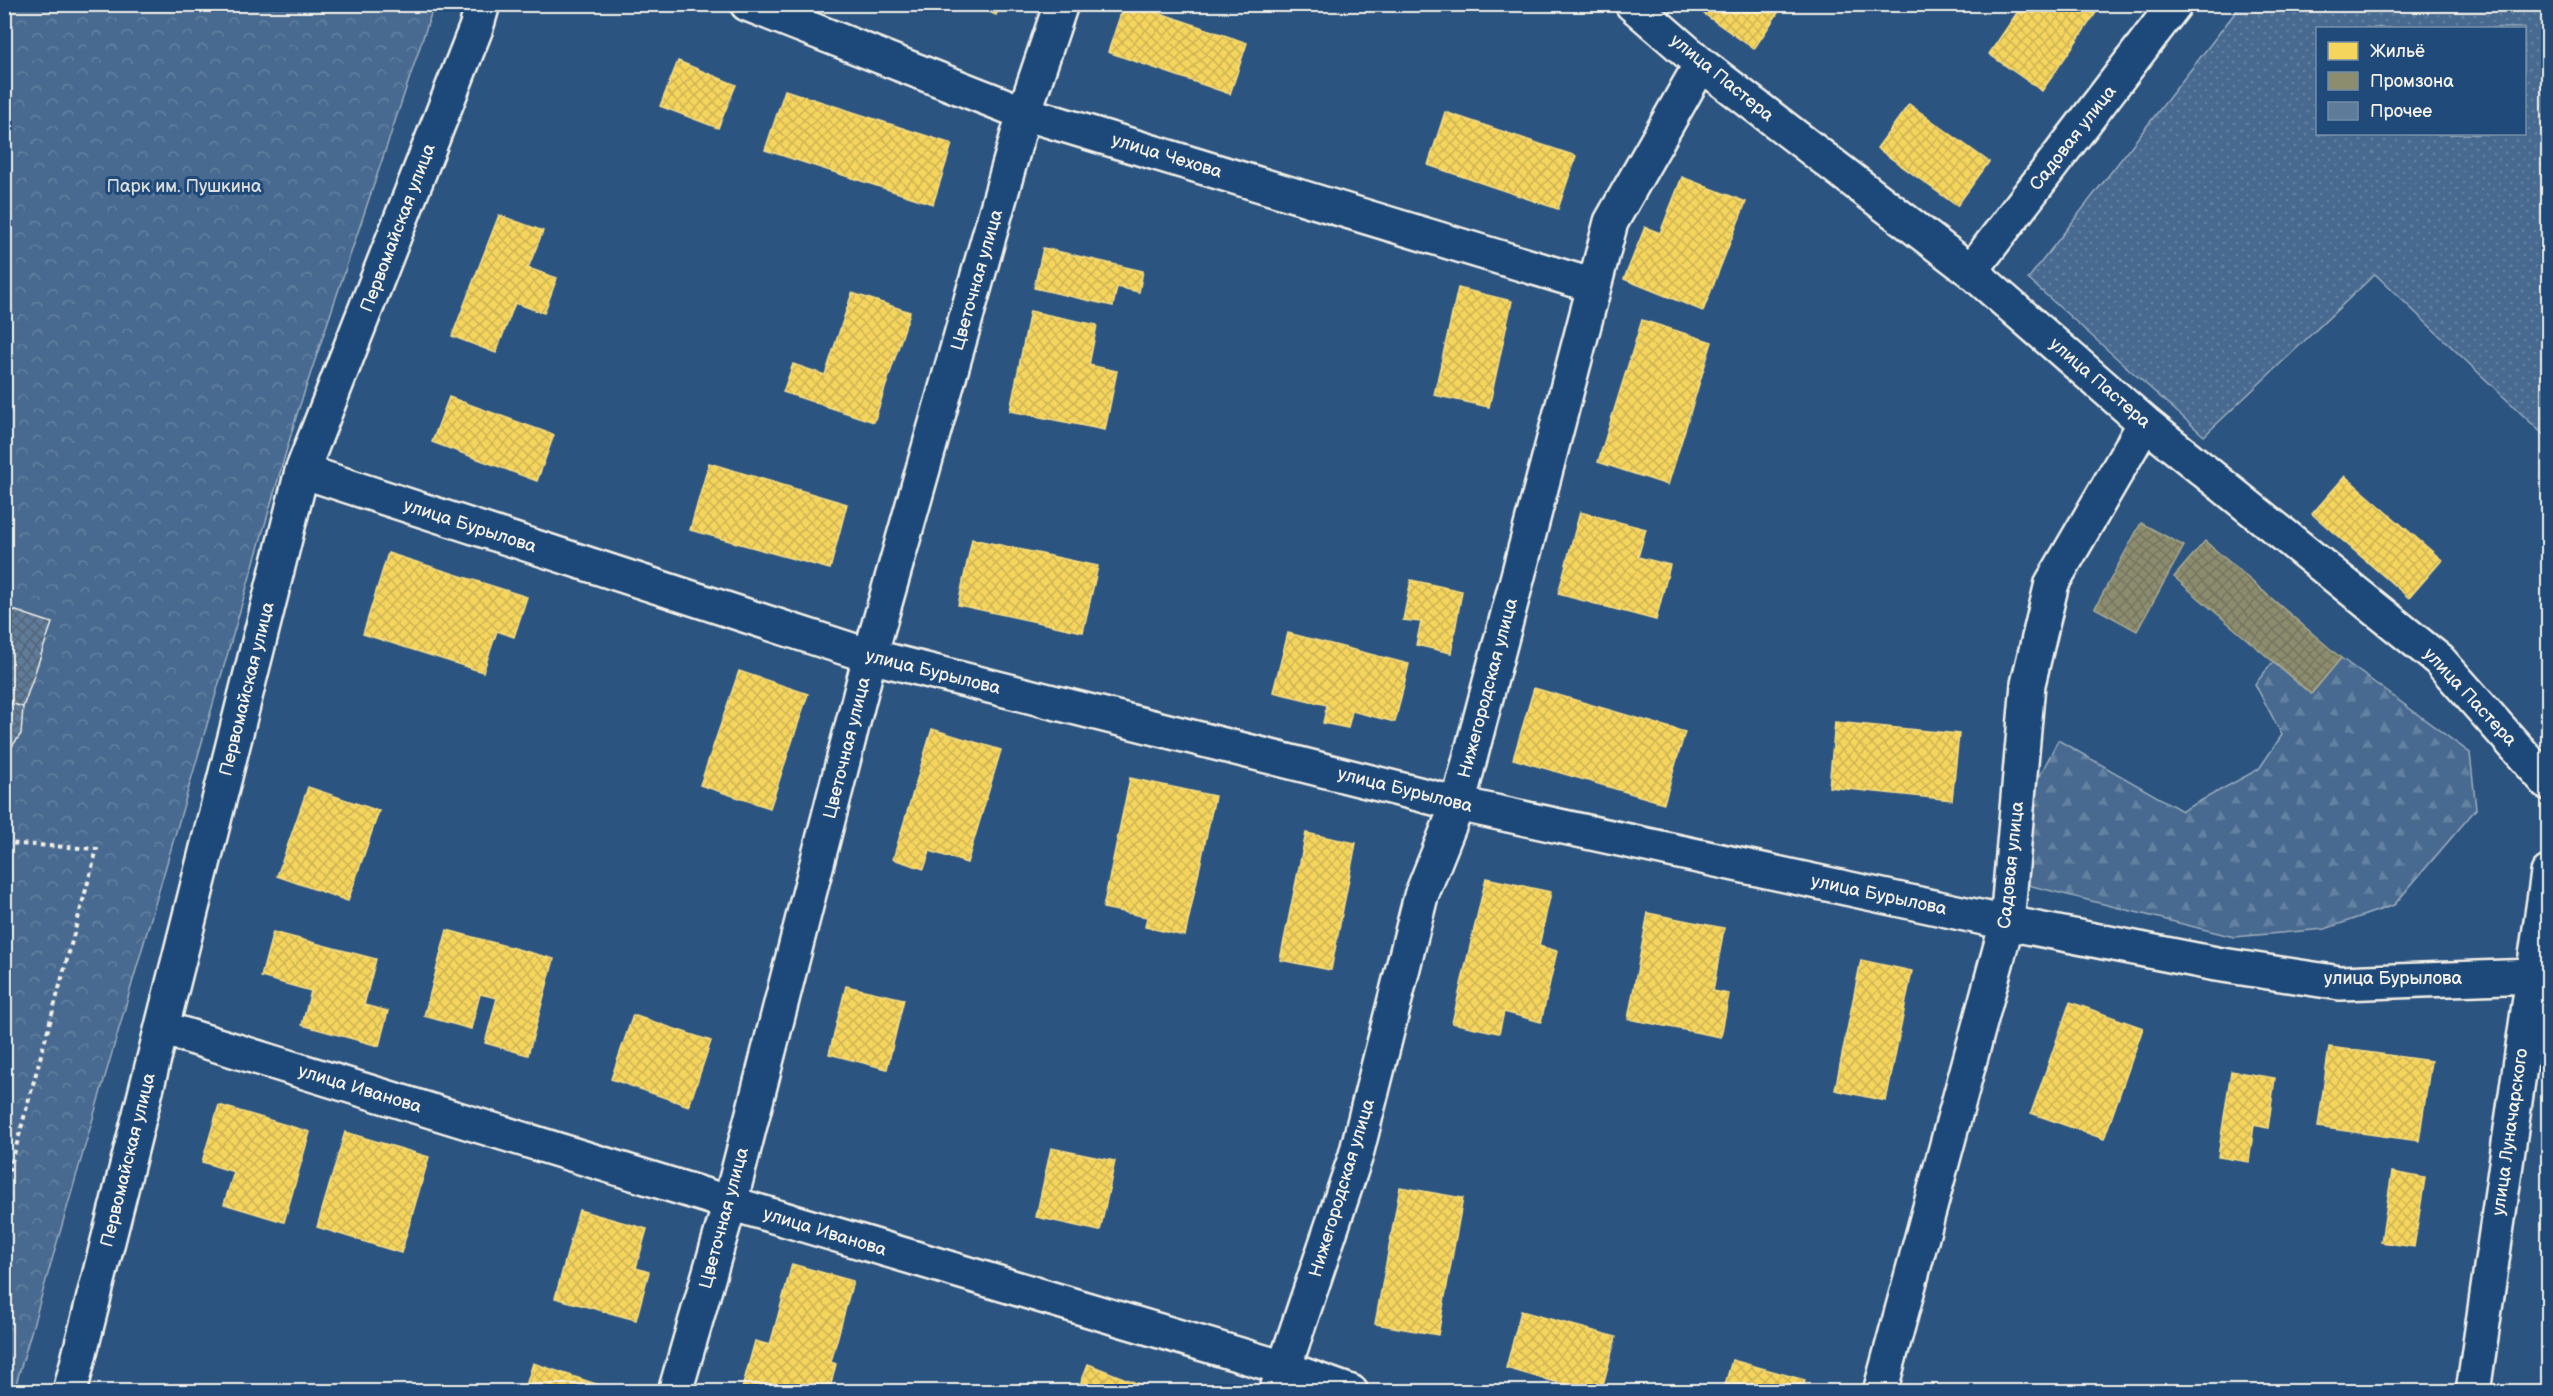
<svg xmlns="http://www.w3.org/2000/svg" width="2553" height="1396" viewBox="0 0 2553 1396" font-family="'Balsamiq Sans',sans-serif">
<defs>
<pattern id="grass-dots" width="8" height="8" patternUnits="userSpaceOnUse" patternTransform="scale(1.5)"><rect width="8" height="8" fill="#496b90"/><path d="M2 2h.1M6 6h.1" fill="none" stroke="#6481a0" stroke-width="1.8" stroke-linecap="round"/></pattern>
<pattern id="forest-firs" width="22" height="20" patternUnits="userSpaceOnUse" patternTransform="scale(1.5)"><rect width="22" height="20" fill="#496b90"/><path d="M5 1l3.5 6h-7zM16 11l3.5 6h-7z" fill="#6481a0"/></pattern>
<pattern id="park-crowns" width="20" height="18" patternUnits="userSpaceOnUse" patternTransform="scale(1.5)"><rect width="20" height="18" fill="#496b90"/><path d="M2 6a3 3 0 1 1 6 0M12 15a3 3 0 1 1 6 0" fill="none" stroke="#6481a0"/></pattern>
<pattern id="homes-cross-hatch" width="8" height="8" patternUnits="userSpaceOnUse" patternTransform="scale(1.5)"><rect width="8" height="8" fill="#f6d55c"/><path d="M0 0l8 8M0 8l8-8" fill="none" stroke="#cbb256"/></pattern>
<pattern id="industry-cross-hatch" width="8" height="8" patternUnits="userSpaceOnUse" patternTransform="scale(1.5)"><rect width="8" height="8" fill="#8c8c6e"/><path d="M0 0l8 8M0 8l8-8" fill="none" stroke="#757460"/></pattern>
<pattern id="building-cross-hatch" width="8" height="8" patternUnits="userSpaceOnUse" patternTransform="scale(1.5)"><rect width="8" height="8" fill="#5e7b9a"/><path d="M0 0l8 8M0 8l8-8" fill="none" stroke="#556474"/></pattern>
</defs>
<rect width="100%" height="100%" fill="#2c5481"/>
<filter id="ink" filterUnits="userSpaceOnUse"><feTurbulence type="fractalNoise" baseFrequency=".0167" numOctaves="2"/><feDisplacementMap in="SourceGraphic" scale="12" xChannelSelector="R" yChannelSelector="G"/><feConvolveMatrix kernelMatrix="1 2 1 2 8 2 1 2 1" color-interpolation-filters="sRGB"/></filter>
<g filter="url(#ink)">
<!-- grass -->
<path fill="url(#grass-dots)" stroke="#9eaebc" stroke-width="1.5" fill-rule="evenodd" d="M2241 5H2548V439L2375 274 2204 436 2028 279ZM2318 28H2524V134H2318Z"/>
<!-- forest -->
<path fill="url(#forest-firs)" stroke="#9eaebc" stroke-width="1.5" d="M2341 658 2470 753 2476 809 2394 905 2325 929 2234 937 2020 883 2018 819 2058 740 2182 811 2259 769 2282 735 2255 684 2273 662 2311 694Z"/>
<!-- park -->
<path fill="url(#park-crowns)" stroke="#9eaebc" stroke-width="1.5" d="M5 5H434L297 414 14 1391 5 1392Z"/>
<!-- homes -->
<path fill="url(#homes-cross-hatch)" stroke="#f5dd86" stroke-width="1.5" d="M972 4H1001L996 15Z
M1124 4H1134L1247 43 1230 94 1108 52Z
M1690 4H1765L1778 13 1754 49Z
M2023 4H2102L2042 91 1989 54Z
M678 61 736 85 718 128 660 106Z
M785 90 952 144 933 204 765 150Z
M1909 104 1989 162 1957 206 1877 148Z
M1445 112 1576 156 1558 209 1428 165Z
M1682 177 1746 202 1703 311 1624 279 1645 227 1660 233Z
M499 215 543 231 528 268 557 278 544 313 515 303 496 353 452 336Z
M1043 248 1143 271 1139 292 1117 287 1113 306 1034 288Z
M1458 288 1512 301 1489 407 1434 395Z
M852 293 910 312 874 422 783 392 793 364 825 375Z
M1030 311 1097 325 1089 365 1117 371 1105 430 1010 411Z
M1642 320 1712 342 1668 485 1598 462Z
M449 397 554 435 537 481 432 442Z
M709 463 847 504 830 569 690 530Z
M2345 476 2442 560 2409 598 2312 514Z
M1580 512 1646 529 1638 557 1670 565 1656 620 1558 594Z
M972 539 1098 566 1083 632 958 605Z
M388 553 527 597 514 637 497 631 483 672 363 634Z
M1411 580 1462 591 1451 653 1416 645 1421 622 1403 620Z
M1288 633 1409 664 1395 722 1352 711 1348 728 1323 723 1327 705 1273 692Z
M739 671 808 694 770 808 700 785Z
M1534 688 1685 732 1664 803 1513 759Z
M1835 722 1959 734 1952 800 1829 787Z
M932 729 1001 750 967 863 930 851 924 869 893 859Z
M1130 778 1215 796 1185 936 1145 927 1147 917 1103 908Z
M308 787 379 811 348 901 277 876Z
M1306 833 1356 843 1331 970 1280 960Z
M1486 878 1551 892 1539 946 1557 951 1541 1022 1504 1012 1499 1033 1452 1023Z
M1648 913 1724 928 1713 991 1729 994 1721 1037 1628 1019Z
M447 930 554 959 528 1055 485 1043 497 998 480 994 471 1029 424 1016Z
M273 932 376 959 364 1005 388 1011 379 1046 302 1025 311 991 261 977Z
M1861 960 1912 971 1886 1101 1835 1090Z
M846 986 904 999 887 1069 829 1054Z
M2070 1002 2143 1028 2104 1139 2031 1113Z
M633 1015 711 1041 689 1106 611 1079Z
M2329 1047 2431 1061 2419 1141 2318 1127Z
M2231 1071 2275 1078 2268 1128 2254 1125 2249 1162 2218 1157Z
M219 1105 310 1132 284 1222 224 1204 234 1172 202 1162Z
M345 1132 429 1157 401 1253 317 1227Z
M1051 1148 1115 1161 1100 1231 1036 1217Z
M2392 1172 2425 1178 2414 1247 2381 1242Z
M1400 1187 1463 1198 1438 1335 1375 1324Z
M579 1210 647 1229 636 1268 649 1272 636 1320 555 1298Z
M792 1264 853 1281 831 1362 836 1364 829 1392H741L755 1341 770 1345Z
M1521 1311 1616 1337 1601 1392H1591L1506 1368Z
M1732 1360 1805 1380 1802 1392H1723Z
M533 1363 611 1389 610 1392H524Z
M1088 1364 1159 1392H1077Z"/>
<!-- industry -->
<path fill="url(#industry-cross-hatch)" stroke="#abaa93" stroke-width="1.5" d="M2141 523 2184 546 2137 631 2095 608Z
M2205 541 2341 658 2311 694 2174 577Z"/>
<!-- building -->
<path fill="url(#building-cross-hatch)" stroke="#f4f1e8" stroke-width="1.5" d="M4 607 52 623 23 707 4 701Z
M4 701 23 707 21 734 4 757Z"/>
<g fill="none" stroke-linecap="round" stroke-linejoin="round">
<!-- minor casing -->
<g stroke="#f4f1e8" stroke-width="38">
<path id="minor" d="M747 4 1024 113 1594 286
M1632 4 1701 64 1971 271 2145 423 2439 660 2548 783
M1971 271 2175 4
M302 471 870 656 1458 804 2007 923 2216 964 2340 983 2533 976 2548 979
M162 1028 730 1203 1284 1368 1351 1392
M70 1392 302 471 476 28 483 4
M675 1392 730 1203 870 656 1024 113 1061 4
M1276 1392 1356 1155 1421 896 1458 804 1611 222 1701 64
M1880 1392 2007 923 2028 684 2052 583 2145 423
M2473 1392 2548 873"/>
</g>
<!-- path -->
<path stroke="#f4f1e8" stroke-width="4" stroke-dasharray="4.5 4.5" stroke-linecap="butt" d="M4 843 97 849 4 1191"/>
<!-- minor -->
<use href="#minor" stroke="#1f4a7a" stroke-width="33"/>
</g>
</g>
<g text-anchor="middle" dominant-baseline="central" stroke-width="6" stroke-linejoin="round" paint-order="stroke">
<!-- street labels -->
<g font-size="18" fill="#f4f1e8" stroke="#1f4a7a">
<text transform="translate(1722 78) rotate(39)">улица Пастера</text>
<text transform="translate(2073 138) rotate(-52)">Садовая улица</text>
<text transform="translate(1167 156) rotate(17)">улица Чехова</text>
<text transform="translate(398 228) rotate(-69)">Первомайская улица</text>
<text transform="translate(977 280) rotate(-74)">Цветочная улица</text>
<text transform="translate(2100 383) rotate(41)">улица Пастера</text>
<text transform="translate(470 526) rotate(18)">улица Бурылова</text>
<text transform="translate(933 672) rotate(14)">улица Бурылова</text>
<text transform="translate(1488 688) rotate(-75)">Нижегородская улица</text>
<text transform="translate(247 689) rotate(-76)">Первомайская улица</text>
<text transform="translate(2470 697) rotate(47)">улица Пастера</text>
<text transform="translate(847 748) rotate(-76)">Цветочная улица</text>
<text transform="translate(1405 790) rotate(14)">улица Бурылова</text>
<text transform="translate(2011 865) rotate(-84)">Садовая улица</text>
<text transform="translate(1879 895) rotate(12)">улица Бурылова</text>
<text x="2393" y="978">улица Бурылова</text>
<text transform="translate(360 1089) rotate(17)">улица Иванова</text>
<text transform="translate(2510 1132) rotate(-82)">улица Луначарского</text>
<text transform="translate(128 1160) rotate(-76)">Первомайская улица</text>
<text transform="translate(1342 1188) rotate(-73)">Нижегородская улица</text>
<text transform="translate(724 1218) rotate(-75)">Цветочная улица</text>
<text transform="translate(825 1232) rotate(17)">улица Иванова</text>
</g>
<!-- park labels -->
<g font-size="18" fill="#dadddb" stroke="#1f4a7a">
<text x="184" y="186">Парк им. Пушкина</text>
</g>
</g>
<!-- margin -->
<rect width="2553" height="1396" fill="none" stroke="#1f4a7a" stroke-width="24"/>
<rect x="12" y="12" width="2529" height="1372" fill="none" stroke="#f4f1e8" stroke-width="2" filter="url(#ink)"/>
<!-- legend -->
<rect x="2316" y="27" width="210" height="108" fill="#1f4a7a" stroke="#748da6" stroke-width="1.5"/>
<rect x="2328" y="42" width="30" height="18" fill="#f6d55c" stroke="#748da6" stroke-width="1.5"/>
<text x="2370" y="57" font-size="18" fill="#f4f1e8">Жильё</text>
<rect x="2328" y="72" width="30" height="18" fill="#8c8c6e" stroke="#748da6" stroke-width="1.5"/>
<text x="2370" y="87" font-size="18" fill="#f4f1e8">Промзона</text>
<rect x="2328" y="102" width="30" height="18" fill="#5e7b9a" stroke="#748da6" stroke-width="1.5"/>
<text x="2370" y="117" font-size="18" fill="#f4f1e8">Прочее</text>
</svg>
